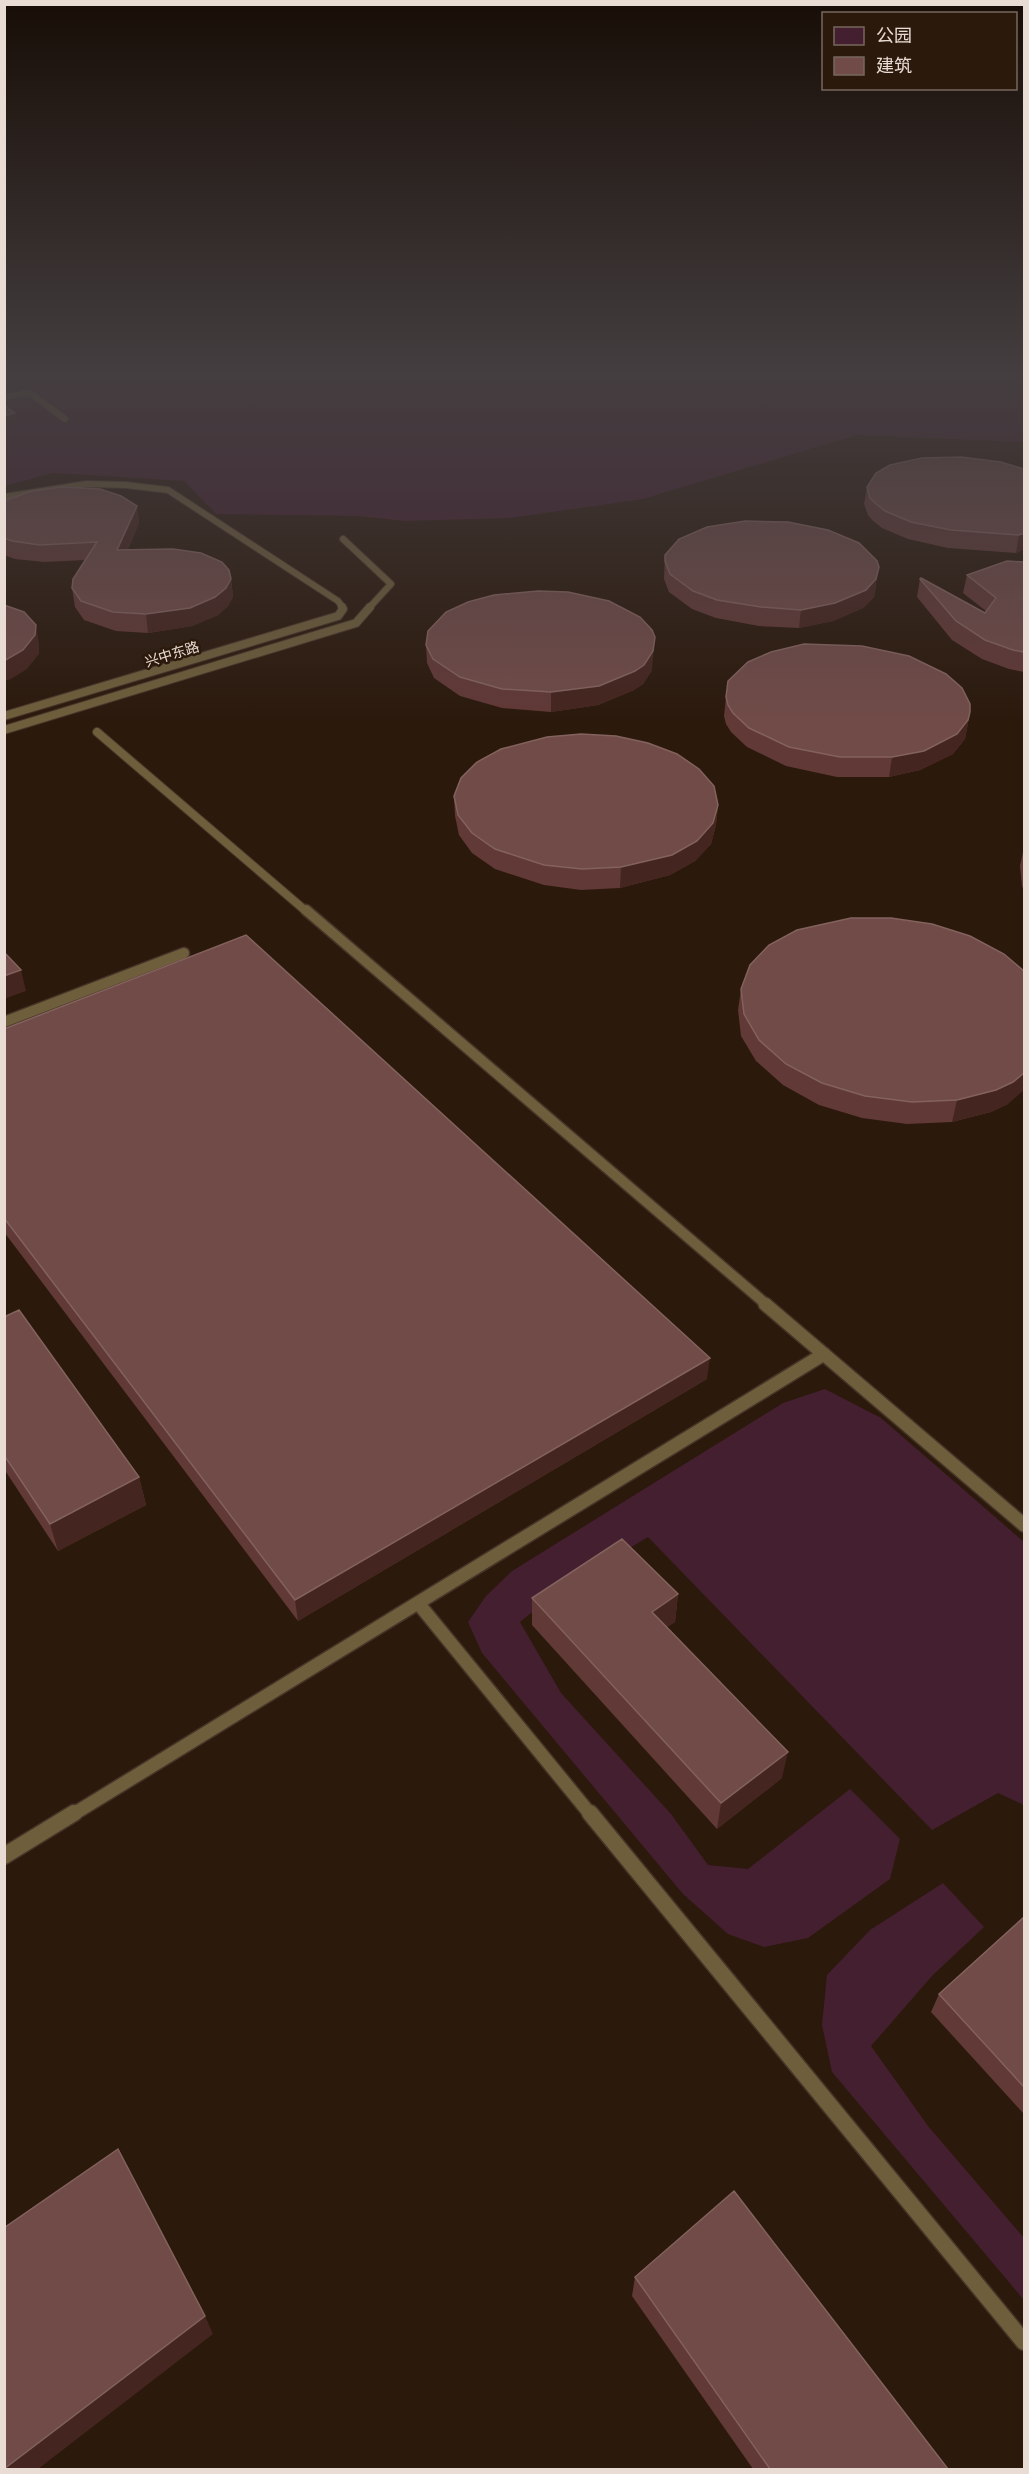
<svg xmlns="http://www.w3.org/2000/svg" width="1029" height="2474" viewBox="0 0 1029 2474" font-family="Cabin,'Noto Sans SC',sans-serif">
<rect width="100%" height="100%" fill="#2b190c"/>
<!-- green -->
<path fill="#441f30" d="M5 374H1024V442L857 435 643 499 510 518 405 521 357 516 216 514 184 481 53 473 5 486Z
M825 1389 881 1418 1024 1542V1805L998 1793 932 1830 648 1537 558 1591 520 1622 561 1693 671 1814 708 1865 748 1869 850 1789 900 1839 890 1879 808 1938 764 1947 728 1934 683 1894 482 1653 468 1622 486 1596 512 1571 783 1403Z
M943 1883 984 1927 932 1976 871 2046 928 2126 1024 2238V2300L832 2072 822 2025 827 1975 870 1930Z"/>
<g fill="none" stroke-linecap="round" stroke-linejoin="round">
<!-- service-far4 casing -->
<g stroke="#463428" stroke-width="8">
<path id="service-far4" d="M4 397 30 393 65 419
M4 497 86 484 126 485 168 490 338 601 343 608
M343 539 391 584 369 608"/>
</g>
<!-- service-far3 casing -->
<g stroke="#463428" stroke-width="10">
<path id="service-far3" d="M4 716 338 616 343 609 342 607
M4 730 356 623 370 607
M97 732 307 912"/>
</g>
<!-- service-far2 casing -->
<g stroke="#463428" stroke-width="13">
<path id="service-far2" d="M306 910 767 1305
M4 1022 184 953"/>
</g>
<!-- service-far1 casing -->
<g stroke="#463428" stroke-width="16">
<path id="service-far1" d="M765 1304 1024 1525
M418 1603 591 1815
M72 1815 824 1354"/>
</g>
<!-- service casing -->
<g stroke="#463428" stroke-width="19">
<path id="service" d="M590 1813 1024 2342
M4 1856 74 1813"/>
</g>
<!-- service-far4 -->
<use href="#service-far4" stroke="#6e5e3b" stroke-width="6"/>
<!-- service-far3 -->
<use href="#service-far3" stroke="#6e5e3b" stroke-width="8"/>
<!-- service-far2 -->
<use href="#service-far2" stroke="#6e5e3b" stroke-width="10"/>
<!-- service-far1 -->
<use href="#service-far1" stroke="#6e5e3b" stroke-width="13"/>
<!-- service -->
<use href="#service" stroke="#6e5e3b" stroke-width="16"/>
</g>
<!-- wall -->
<path fill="#613937" d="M1024 469V549L1016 553 948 548 908 539 882 528 872 520 868 515 864 504 867 487Z
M4 501 137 506 139 523 128 549 231 579 233 597 228 606 218 615 192 626 148 633 116 631 84 620 75 607 72 588 85 560 44 562 15 559 4 555Z
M665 555 876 585 874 597 863 608 833 621 799 628 759 626 716 618 692 609 669 592 664 579Z
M1024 562V672L1009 669 982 659 952 640 917 597 920 579 985 613 986 611 963 593 967 575Z
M426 645 652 670 643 684 634 690 598 705 551 712 502 708 460 696 434 678 427 663Z
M726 697 970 712 965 739 953 754 920 770 889 777H837L786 766 747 747 731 732 726 724 724 716Z
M454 796 718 805 716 825 711 844 695 861 670 875 620 888 581 890 544 885 495 869 472 853 459 835 455 816Z
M1024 847V891L1022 886 1020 866Z
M741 989 1008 1104 991 1112 952 1122 907 1124 862 1118 819 1105 783 1085 756 1061 741 1036 738 1010Z
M4 1029 707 1379 298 1621 4 1232Z
M4 1317 139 1477 146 1505 58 1551 4 1469Z
M678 1594 675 1622 667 1627 782 1778 717 1829 532 1625V1598Z
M1024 1917V2114L931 2012 939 1994Z
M635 2277 948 2469H753L632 2296Z"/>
<!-- shaded-wall -->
<path fill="#45251f" d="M15 413 17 424 4 427V416Z
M137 506 139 523 120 567 117 550Z
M1024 533V549L1016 553 1019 535Z
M879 567 874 597 863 608 833 621 799 628 801 610Z
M231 579 233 597 228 606 218 615 192 626 148 633 146 614Z
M36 625 39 644V654L27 669 11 679 4 681V661Z
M655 637 652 670 643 684 634 690 598 705 551 712V692Z
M970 712 965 739 953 754 920 770 889 777 892 757Z
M718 805 716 825 711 844 695 861 670 875 620 888 621 867Z
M21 970 26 991 4 999V976Z
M1024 1073V1090L1008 1104 991 1112 952 1122 957 1100Z
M710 1358 707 1379 298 1621 295 1600Z
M139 1477 146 1505 58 1551 50 1524Z
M678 1594 675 1622 649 1639 652 1612Z
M788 1752 782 1778 717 1829 721 1803Z
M205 2316 213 2334 38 2469H5Z"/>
<!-- building -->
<path fill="#704b48" stroke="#83625e" stroke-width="1.5" d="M4 405 15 413 4 416Z
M961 457 1001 462 1024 469V533L1019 535 951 530 911 522 885 511 875 503 870 498 867 487 876 473 890 465 922 458Z
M62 487 100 489 121 496 137 506 117 550 173 549 201 553 222 562 229 570 231 579 226 588 215 597 190 608 146 614 113 612 81 601 72 588 73 579 97 542 40 545 12 541 4 538V501L32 491Z
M745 521 788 522 828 530 859 543 877 561 879 567 876 579 866 590 835 603 801 610 761 607 717 600 693 591 670 574 665 561V555L679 539 707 527Z
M1007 561 1024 562V652L1013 650 985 640 956 621 920 579 921 578 985 613 996 598 967 575Z
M538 591 568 592 609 601 640 617 652 630 655 637 653 651 644 665 635 671 599 686 551 692 502 689 460 677 433 659 426 645 428 631 446 612 468 602 494 595Z
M4 605 24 612 36 625 35 635 23 650 4 661Z
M804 644 862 646 909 656 946 674 962 688 970 704V712L968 720 957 734 924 751 892 757H840L789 747 749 728 733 713 728 705 726 697 728 681 748 662 771 652Z
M581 734 616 736 648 743 677 754 699 769 714 786 718 805 713 823 697 841 672 855 621 867 582 869 544 865 495 849 472 833 458 815 454 796 461 778 477 762 501 749 547 737Z
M851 918H891L932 924 970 936 1004 954 1024 971V1073L1013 1082 996 1090 957 1100 912 1102 865 1096 822 1083 786 1064 759 1040 744 1014 741 989 750 965 769 945 797 930Z
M246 935 710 1358 295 1600 4 1218V1029Z
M4 952 21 970 4 976Z
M19 1310 139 1477 50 1524 4 1455V1317Z
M622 1539 678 1594 652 1612 788 1752 721 1803 532 1598Z
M1024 1917V2087L939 1994Z
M118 2149 205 2316 4 2469V2228Z
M734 2191 948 2469H770L635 2277Z"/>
<!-- sky -->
<linearGradient id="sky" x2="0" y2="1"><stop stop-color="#180e07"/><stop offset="0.52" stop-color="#443e40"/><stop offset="1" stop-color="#443e40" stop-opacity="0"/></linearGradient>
<rect width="1029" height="720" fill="url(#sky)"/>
<g text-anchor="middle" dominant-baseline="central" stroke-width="5" stroke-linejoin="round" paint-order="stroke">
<!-- far-street labels -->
<g font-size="14" fill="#e9dcd4" stroke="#2b190c">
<text transform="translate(172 654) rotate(-17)">兴中东路</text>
</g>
</g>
<!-- border -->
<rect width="1029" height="2474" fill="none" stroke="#e9dcd4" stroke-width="12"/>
<!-- legend -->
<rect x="822" y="12" width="195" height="78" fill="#2b190c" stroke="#77675c" stroke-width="1.5"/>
<rect x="834" y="27" width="30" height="18" fill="#441f30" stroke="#77675c" stroke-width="1.5"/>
<text x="876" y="42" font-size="18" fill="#e9dcd4">公园</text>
<rect x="834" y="57" width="30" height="18" fill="#704b48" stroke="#77675c" stroke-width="1.5"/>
<text x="876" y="72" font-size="18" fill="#e9dcd4">建筑</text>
</svg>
